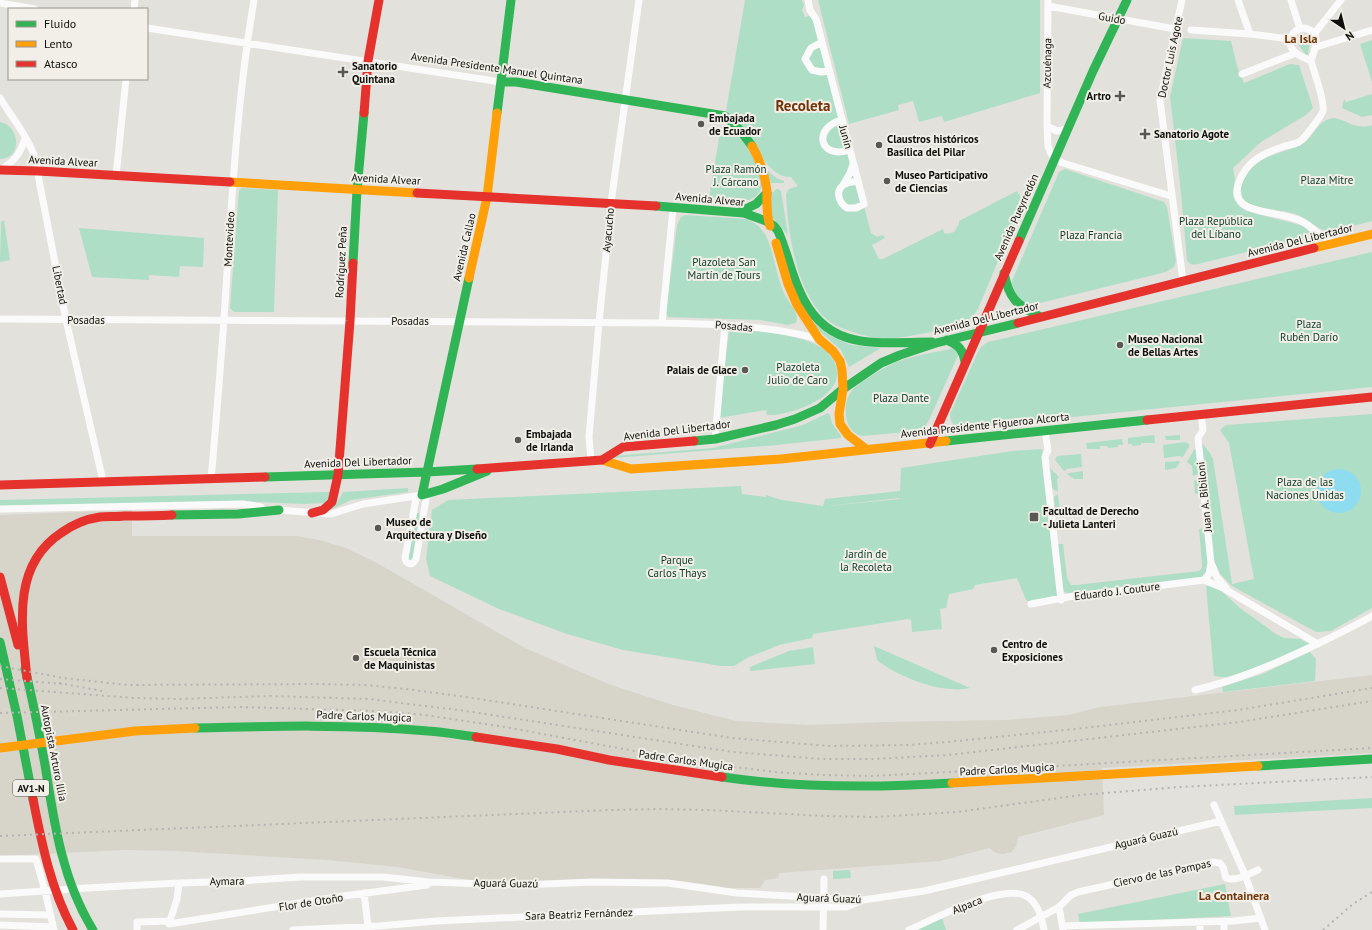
<svg xmlns="http://www.w3.org/2000/svg" width="1372" height="930" viewBox="0 0 1372 930" font-family="'PT Sans',sans-serif">
<rect width="100%" height="100%" fill="#e2e1dc"/>
<!-- built -->
<path fill="#d7d4ca" d="M132 510V536H297L319 540 346 548 377 563 525 648 611 685 673 705 736 721 810 725 883 722 1006 720 1068 715 1100 707 1372 675V753L1102 768 1104 815 1018 837 1017 844 1012 852 1003 854 996 853 989 848 940 861 779 873 778 878 765 880 760 888H729L683 881 603 879 496 885 398 867 327 860 176 851 125 850 0 856V515Z"/>
<!-- green -->
<path fill="#afdec7" fill-rule="evenodd" d="M745 0H802L804 5 802 10 805 17 813 15 816 19 871 233 877 237 883 235 885 238 872 245 879 259H883L943 229 944 233 947 234 954 232 959 224V221L1017 191 1023 201 978 309C975 313 972 318 968 320 953 328 932 332 915 335 891 340 874 340 850 331 842 328 833 325 826 319 796 291 788 233 786 194L789 189 798 186 791 177C768 179 754 141 742 126 737 120 732 115 726 111Z
M818 0H1040V93L944 122 942 116 919 122 913 101 898 105 899 110 849 124Z
M1183 38 1231 41 1237 66 1244 83 1290 64 1299 65 1313 108 1306 115 1261 142 1233 168 1235 179 1233 193 1234 199 1240 207 1246 211 1304 226 1309 231V234L1304 238 1198 264C1193 265 1189 265 1187 260L1180 183 1170 97Z
M1304 38C1312 40 1309 47 1308 54L1306 55 1298 44 1300 39Z
M1372 40V82L1360 44Z
M1372 94V115L1362 117 1342 108 1344 99 1346 102Z
M1334 118C1350 121 1355 130 1372 125V221L1330 232C1317 230 1308 218 1295 214 1283 210 1258 209 1248 203 1242 200 1241 193 1241 187 1242 183 1244 180 1246 176 1259 154 1279 155 1300 145 1315 139 1315 120 1334 118Z
M0 122C20 125 23 159 0 159Z
M721 127C724 128 729 128 733 130 745 138 763 173 761 187 760 194 754 198 749 200L709 197Z
M762 163C768 171 773 178 784 181V183H771Z
M1065 169 1164 202 1167 207 1176 261 1174 267 1166 272 1032 305 1019 301 1012 284V281L1059 172Z
M242 188 278 190 274 312H234L230 308 239 190Z
M776 189H778L781 191 788 235 772 218 770 195Z
M685 215 746 219C755 222 761 227 766 236 775 255 776 277 785 295 789 303 800 314 796 323L788 325 760 320 668 317 666 312 677 225 681 217Z
M4 220 10 260 0 262 1 222Z
M79 228 204 238 203 267 180 266 179 277 149 275V280L92 277Z
M1372 252V387L963 428C954 428 950 422 950 414L978 352 981 347 988 342Z
M810 320 831 336 851 345 881 348 849 367 841 350 815 327Z
M731 328C757 331 806 334 826 351 830 354 834 361 836 366 846 397 789 416 767 415L766 410 719 418 729 330Z
M955 348 959 353 929 420 925 427 918 431 862 436C852 434 847 425 846 415 846 409 845 403 848 397 852 388 860 383 868 378 877 372 887 366 897 362 915 355 936 352 955 348Z
M828 413 830 415 832 423 841 436V438L777 445 613 458V456L713 448 803 425Z
M1372 414V608L1331 631 1316 632 1232 586 1220 574 1213 558 1200 443H1202L1210 453 1213 459 1232 584 1254 579 1229 443 1220 430 1226 425Z
M1154 435 1155 443H1141V445L1132 446V444H1128V438Z
M1180 435V440H1166L1165 436Z
M1122 439 1123 445H1118V447L1108 448 1107 446H1100V449H1087L1086 443Z
M1185 442 1189 444V447L1182 458 1180 456 1164 458 1163 445Z
M1042 449 1059 598 1030 602 1026 600 1017 578 975 585 973 589 949 594 946 608 940 609 942 629 912 632 911 620 908 619 813 634 812 638 779 645 747 658 734 666H721L623 650 567 634 499 609 430 576 426 559 432 510 448 500 741 486 742 494 766 497V495L782 500 823 506 825 499 900 491 901 468 1012 451ZM899 498 900 499 828 506Z
M1194 450H1196L1198 474 1193 476 1192 466 1187 462Z
M1081 454 1082 467 1067 469 1064 471 1055 460 1057 456Z
M1179 461 1180 462 1176 468 1165 470V462Z
M1050 468 1059 477 1057 479 1058 491 1054 490 1052 487Z
M1083 471V479H1074L1067 474 1069 473Z
M1194 480 1199 481 1202 493 1195 494Z
M408 488V492L351 500 328 511 337 503 343 492Z
M330 492V498L324 503 304 504 239 501 0 508V500Z
M1058 494 1060 512H1055L1054 497Z
M417 513 421 514 413 559 410 561 408 558Z
M1206 528 1209 567 1203 577 1196 579 1068 593 1063 592 1056 544H1063L1067 578 1071 585H1076L1199 571 1202 568V564L1199 529Z
M1206 586H1213L1218 588 1240 608 1276 634 1284 638 1300 639 1311 645 1237 677H1223L1214 676Z
M874 646 970 688C964 689 958 690 952 689 930 689 894 674 877 660Z
M813 647 815 664 751 671 750 670V667L789 651Z
M1310 652 1316 659 1315 681 1223 692 1222 687 1262 674Z
M1372 798V808L1235 815 1234 806Z
M850 870 851 878 833 879V871Z
M1225 884 1231 916 1080 924 1078 914Z
M942 918 946 930H915Z"/>
<!-- water -->
<path fill="#8ddcf0" d="M1210 130 1213 135 1202 141 1199 136Z
M1317 491a22 22 0 1 1 44 0a22 22 0 1 1-44 0Z"/>
<g fill="none" stroke-linecap="round" stroke-linejoin="round">
<!-- street -->
<path stroke="#fbfafa" stroke-width="7" d="M808 0 810 10 816 19 864 204 856 208H847C839 203 834 190 845 184 849 182 854 182 858 181
M1048 0 1047 124 1048 146 1051 154 1055 159 1063 163 1171 196
M1182 0 1160 100 1183 281
M1238 0 1250 34
M1291 0 1300 29
M0 3 35 9
M1048 6 1175 29
M134 9 135 0
M147 28 501 82
M1304 28C1323 32 1315 48 1311 61 1305 58 1298 56 1294 51 1284 42 1293 29 1304 28Z
M1191 30 1250 34 1290 39
M1314 34 1341 0
M822 42 811 48 805 59 812 70 821 72 829 71
M1316 47 1372 30
M1311 61C1314 72 1325 101 1323 111 1322 115 1304 139 1299 142 1295 144 1290 145 1285 146 1264 153 1245 161 1238 185 1236 192 1237 199 1243 204 1257 214 1285 213 1301 221 1313 227 1321 238 1334 243
M1242 74 1296 53
M0 98C11 116 27 135 34 155 37 163 38 172 39 180L66 320 103 481
M842 120C813 127 818 160 850 150
M1047 126 1057 131 1068 129
M0 170C14 162 21 153 25 138
M116 176 126 79
M843 185 850 173 853 164
M0 319 662 323C714 324 768 325 819 339
M662 323 673 208
M1201 414 1203 430 1198 438 1211 563 1209 574 1204 580
M1045 431 1048 450 1045 457 1061 600
M715 439 725 324
M591 461 589 437 599 322 610 216 611 203 639 0
M211 479C216 426 220 372 224 319 231 212 236 106 254 0
M422 495 426 499 416 559 413 563C409 565 406 563 405 558L416 499Z
M0 509 243 504 261 507
M278 510 331 514 363 504 422 495
M1212 565 1217 577 1226 588
M1031 604 1068 597 1204 580 1223 588 1318 644
M1195 690C1238 680 1275 664 1315 645 1334 636 1353 627 1372 616
M1214 805 1245 875 1265 930
M0 859H36L45 891 54 930
M179 883 177 899 169 924 336 897 427 885
M364 893 368 926
M0 894 87 888 179 883 240 881 300 877H383L429 882 521 885 592 882 668 883 737 893 863 900 924 891 1221 821
M1059 907 1063 930
M0 914 50 915
M1224 921V930
M0 925 53 927
M1062 926 1233 921 1261 918
M137 930V922L170 921
M293 930 379 926 436 921 740 907H846L861 901
M823 930 824 879
M909 930C934 919 1001 883 1026 896 1038 902 1042 918 1044 930
M1017 930 1059 907 1071 895 1078 892 1213 862 1220 863 1223 867 1226 878C1235 882 1249 874 1258 870
M1200 930V922"/>
<!-- fast -->
<path stroke="#30b455" stroke-width="9" d="M501 82H516L725 116 740 130 752 146
M497 113 511 0
M656 206 744 213 766 221 774 226 778 231C787 251 791 273 800 292 827 353 877 342 932 342
M739 212 756 204 767 193
M1019 241 1093 71 1127 0
M353 263 357 190 364 113
M1004 273C1009 298 1016 305 1039 316
M947 340C959 345 963 350 965 362
M694 441 715 439 776 425 795 419 820 408 843 389 881 363 900 355 936 343 1018 323
M946 441 1147 420
M265 477 427 472 477 469
M422 495 469 278
M422 495 443 489 487 471
M172 515 238 514 279 510
M0 642 17 716 33 799
M25 669C33 701 39 732 45 765 54 822 62 880 93 930
M195 728C273 726 351 724 428 731 444 732 460 735 476 737
M1258 766 1372 759
M722 777C798 788 875 788 952 783"/>
<!-- slow -->
<path stroke="#ff9f0a" stroke-width="9" d="M752 146C760 160 765 175 767 191 767 203 766 214 770 226
M230 182 417 193
M776 243 788 284 797 305 819 339 833 351 840 361 842 370 843 389 839 414 840 424 848 435 866 449
M1314 248 1372 234
M469 278 487 197 497 113
M602 460 631 469 781 459 946 441
M0 748 135 731 195 728
M952 783 1258 766"/>
<!-- jam -->
<path stroke="#e5322d" stroke-width="9" d="M364 113 368 61 379 0
M0 170 38 171 230 182
M417 193 656 206
M1018 323 1314 248
M1147 420 1372 397
M930 444 1019 241
M477 469 602 460 623 447 694 441
M0 485 265 477
M312 513 323 510 332 502 338 475 350 321 353 263
M0 577 18 645
M27 678C22 627 11 566 61 533 72 525 86 519 100 517 107 516 116 517 124 516 140 516 156 516 172 515
M476 737 557 749 609 760 722 777
M33 799C42 845 51 889 73 930"/>
<!-- rail -->
<path stroke="#b4b4b3" stroke-width="2" stroke-dasharray="2 4" stroke-linecap="butt" d="M0 666 63 678 128 685 317 684 365 685 406 689 466 697 732 738 830 746 908 745 947 742 1075 729 1238 710 1372 688
M0 679 64 684
M59 683 102 691
M0 688 135 698 177 699 270 696 370 699 466 711 733 752 822 759H874L948 755 1239 722 1372 701
M0 713 241 707 378 711 425 715 505 727 683 760 736 767 774 772 824 775 871 776 950 772 1372 748
M0 836 609 810 661 809 707 810 826 816 875 817 957 812 1081 795 1180 787 1372 777
M1323 930 1353 904 1372 892"/>
</g>
<!-- markers -->
<g fill="#595855" stroke="#f1efe7" stroke-width="1.5">
<path d="M341 66h4v4h4v4h-4v4h-4v-4h-4v-4h4z"/>
<path d="M1118 90h4v4h4v4h-4v4h-4v-4h-4v-4h4z"/>
<circle cx="701" cy="124" r="4"/>
<path d="M1143 128h4v4h4v4h-4v4h-4v-4h-4v-4h4z"/>
<circle cx="879" cy="145" r="4"/>
<circle cx="887" cy="181" r="4"/>
<circle cx="1120" cy="345" r="4"/>
<circle cx="745" cy="370" r="4"/>
<circle cx="518" cy="440" r="4"/>
<rect x="1029" y="512" width="10" height="10" rx="2"/>
<circle cx="378" cy="528" r="4"/>
<circle cx="994" cy="650" r="4"/>
<circle cx="356" cy="658" r="4"/>
</g>
<g text-anchor="middle" dominant-baseline="central" stroke-width="4" stroke-linejoin="round" paint-order="stroke">
<!-- shield labels -->
<rect fill="#f1efe7" stroke="#53524e" stroke-width="1" x="13" y="780" width="36" height="16" rx="3"/>
<g font-size="10" font-weight="bold" fill="#0f0f0c">
<text x="31" y="788">AV1-N</text>
</g>
<!-- street labels -->
<g font-size="11" fill="#0f0f0c" stroke="#f1efe7">
<text transform="translate(1112 18) rotate(10)">Guido</text>
<text transform="translate(1170 57) rotate(-78)">Doctor Luis Agote</text>
<text transform="translate(1047 63) rotate(-89)">Azcuénaga</text>
<text transform="translate(497 68) rotate(8)">Avenida Presidente Manuel Quintana</text>
<text transform="translate(846 137) rotate(75)">Junín</text>
<text transform="translate(63 161) rotate(3)">Avenida Alvear</text>
<text transform="translate(386 179) rotate(3)">Avenida Alvear</text>
<text transform="translate(710 199) rotate(5)">Avenida Alvear</text>
<text transform="translate(1016 217) rotate(-66)">Avenida Pueyrredón</text>
<text transform="translate(608 230) rotate(-85)">Ayacucho</text>
<text transform="translate(229 239) rotate(-87)">Montevideo</text>
<text transform="translate(1300 240) rotate(-14)">Avenida Del Libertador</text>
<text transform="translate(464 247) rotate(-77)">Avenida Callao</text>
<text transform="translate(341 262) rotate(-87)">Rodríguez Peña</text>
<text transform="translate(60 285) rotate(79)">Libertad</text>
<text transform="translate(986 318) rotate(-14)">Avenida Del Libertador</text>
<text x="86" y="320">Posadas</text>
<text x="410" y="321">Posadas</text>
<text transform="translate(734 326) rotate(5)">Posadas</text>
<text transform="translate(985 425) rotate(-6)">Avenida Presidente Figueroa Alcorta</text>
<text transform="translate(677 430) rotate(-7)">Avenida Del Libertador</text>
<text transform="translate(358 462) rotate(-2)">Avenida Del Libertador</text>
<text transform="translate(1204 497) rotate(-96)">Juan A. Bibiloni</text>
<text transform="translate(1117 591) rotate(-7)">Eduardo J. Couture</text>
<text transform="translate(364 716) rotate(2)">Padre Carlos Mugica</text>
<text transform="translate(54 753) rotate(79)">Autopista Arturo Illia</text>
<text transform="translate(686 760) rotate(8)">Padre Carlos Mugica</text>
<text transform="translate(1007 769) rotate(-3)">Padre Carlos Mugica</text>
<text transform="translate(1146 838) rotate(-13)">Aguará Guazú</text>
<text transform="translate(1162 873) rotate(-12)">Ciervo de las Pampas</text>
<text transform="translate(227 881) rotate(-1)">Aymara</text>
<text transform="translate(506 883) rotate(1)">Aguará Guazú</text>
<text transform="translate(829 898) rotate(2)">Aguará Guazú</text>
<text transform="translate(311 902) rotate(-9)">Flor de Otoño</text>
<text transform="translate(967 905) rotate(-22)">Alpaca</text>
<text transform="translate(579 914) rotate(-2)">Sara Beatriz Fernández</text>
</g>
<!-- poi labels -->
<g font-size="11" font-weight="bold" fill="#0f0f0c" stroke="#f1efe7" text-anchor="start">
<text x="352" y="66">Sanatorio<tspan x="352" dy="13">Quintana</tspan></text>
<text x="1111" y="96" text-anchor="end">Artro</text>
<text x="709" y="118">Embajada<tspan x="709" dy="13">de Ecuador</tspan></text>
<text x="1154" y="134">Sanatorio Agote</text>
<text x="887" y="139">Claustros históricos<tspan x="887" dy="13">Basílica del Pilar</tspan></text>
<text x="895" y="175">Museo Participativo<tspan x="895" dy="13">de Ciencias</tspan></text>
<text x="1128" y="339">Museo Nacional<tspan x="1128" dy="13">de Bellas Artes</tspan></text>
<text x="737" y="370" text-anchor="end">Palais de Glace</text>
<text x="526" y="434">Embajada<tspan x="526" dy="13">de Irlanda</tspan></text>
<text x="1043" y="511">Facultad de Derecho<tspan x="1043" dy="13">- Julieta Lanteri</tspan></text>
<text x="386" y="522">Museo de<tspan x="386" dy="13">Arquitectura y Diseño</tspan></text>
<text x="1002" y="644">Centro de<tspan x="1002" dy="13">Exposiciones</tspan></text>
<text x="364" y="652">Escuela Técnica<tspan x="364" dy="13">de Maquinistas</tspan></text>
</g>
<!-- park labels -->
<g font-size="11" fill="#0b3726" stroke="#f1efe7">
<text x="736" y="169">Plaza Ramón<tspan x="736" dy="13">J. Cárcano</tspan></text>
<text x="1327" y="180">Plaza Mitre</text>
<text x="1216" y="221">Plaza República<tspan x="1216" dy="13">del Líbano</tspan></text>
<text x="1091" y="235">Plaza Francia</text>
<text x="724" y="262">Plazoleta San<tspan x="724" dy="13">Martín de Tours</tspan></text>
<text x="1309" y="324">Plaza<tspan x="1309" dy="13">Rubén Darío</tspan></text>
<text x="798" y="367">Plazoleta<tspan x="798" dy="13">Julio de Caro</tspan></text>
<text x="901" y="398">Plaza Dante</text>
<text x="1305" y="482">Plaza de las<tspan x="1305" dy="13">Naciones Unidas</tspan></text>
<text x="866" y="554">Jardín de<tspan x="866" dy="13">la Recoleta</tspan></text>
<text x="677" y="560">Parque<tspan x="677" dy="13">Carlos Thays</tspan></text>
</g>
<!-- neighbourhood labels -->
<g font-size="12" font-weight="bold" fill="#723508" stroke="#f1efe7">
<text x="1301" y="38">La Isla</text>
<text x="1234" y="895">La Containera</text>
</g>
<!-- district labels -->
<g font-size="15" font-weight="bold" fill="#723508" stroke="#f1efe7">
<text x="803" y="105">Recoleta</text>
</g>
</g>
<!-- legend -->
<rect x="8" y="8" width="140" height="72" fill="#f1efe7" stroke="#97958f"/>
<rect x="16" y="21" width="20" height="6" fill="#30b455" stroke="#97958f"/>
<text x="44" y="28" font-size="12" fill="#0f0f0c">Fluido</text>
<rect x="16" y="41" width="20" height="6" fill="#ff9f0a" stroke="#97958f"/>
<text x="44" y="48" font-size="12" fill="#0f0f0c">Lento</text>
<rect x="16" y="61" width="20" height="6" fill="#e5322d" stroke="#97958f"/>
<text x="44" y="68" font-size="12" fill="#0f0f0c">Atasco</text>
<!-- north arrow -->
<g transform="translate(1344 28) rotate(145)" stroke="#f1efe7" stroke-width="3" paint-order="stroke">
<path d="M0-3L7 15L0 10L-7 15Z" fill="#0f0f0c"/>
<text y="-6" font-size="11" font-weight="bold" text-anchor="middle" fill="#0f0f0c">N</text>
</g>
</svg>
